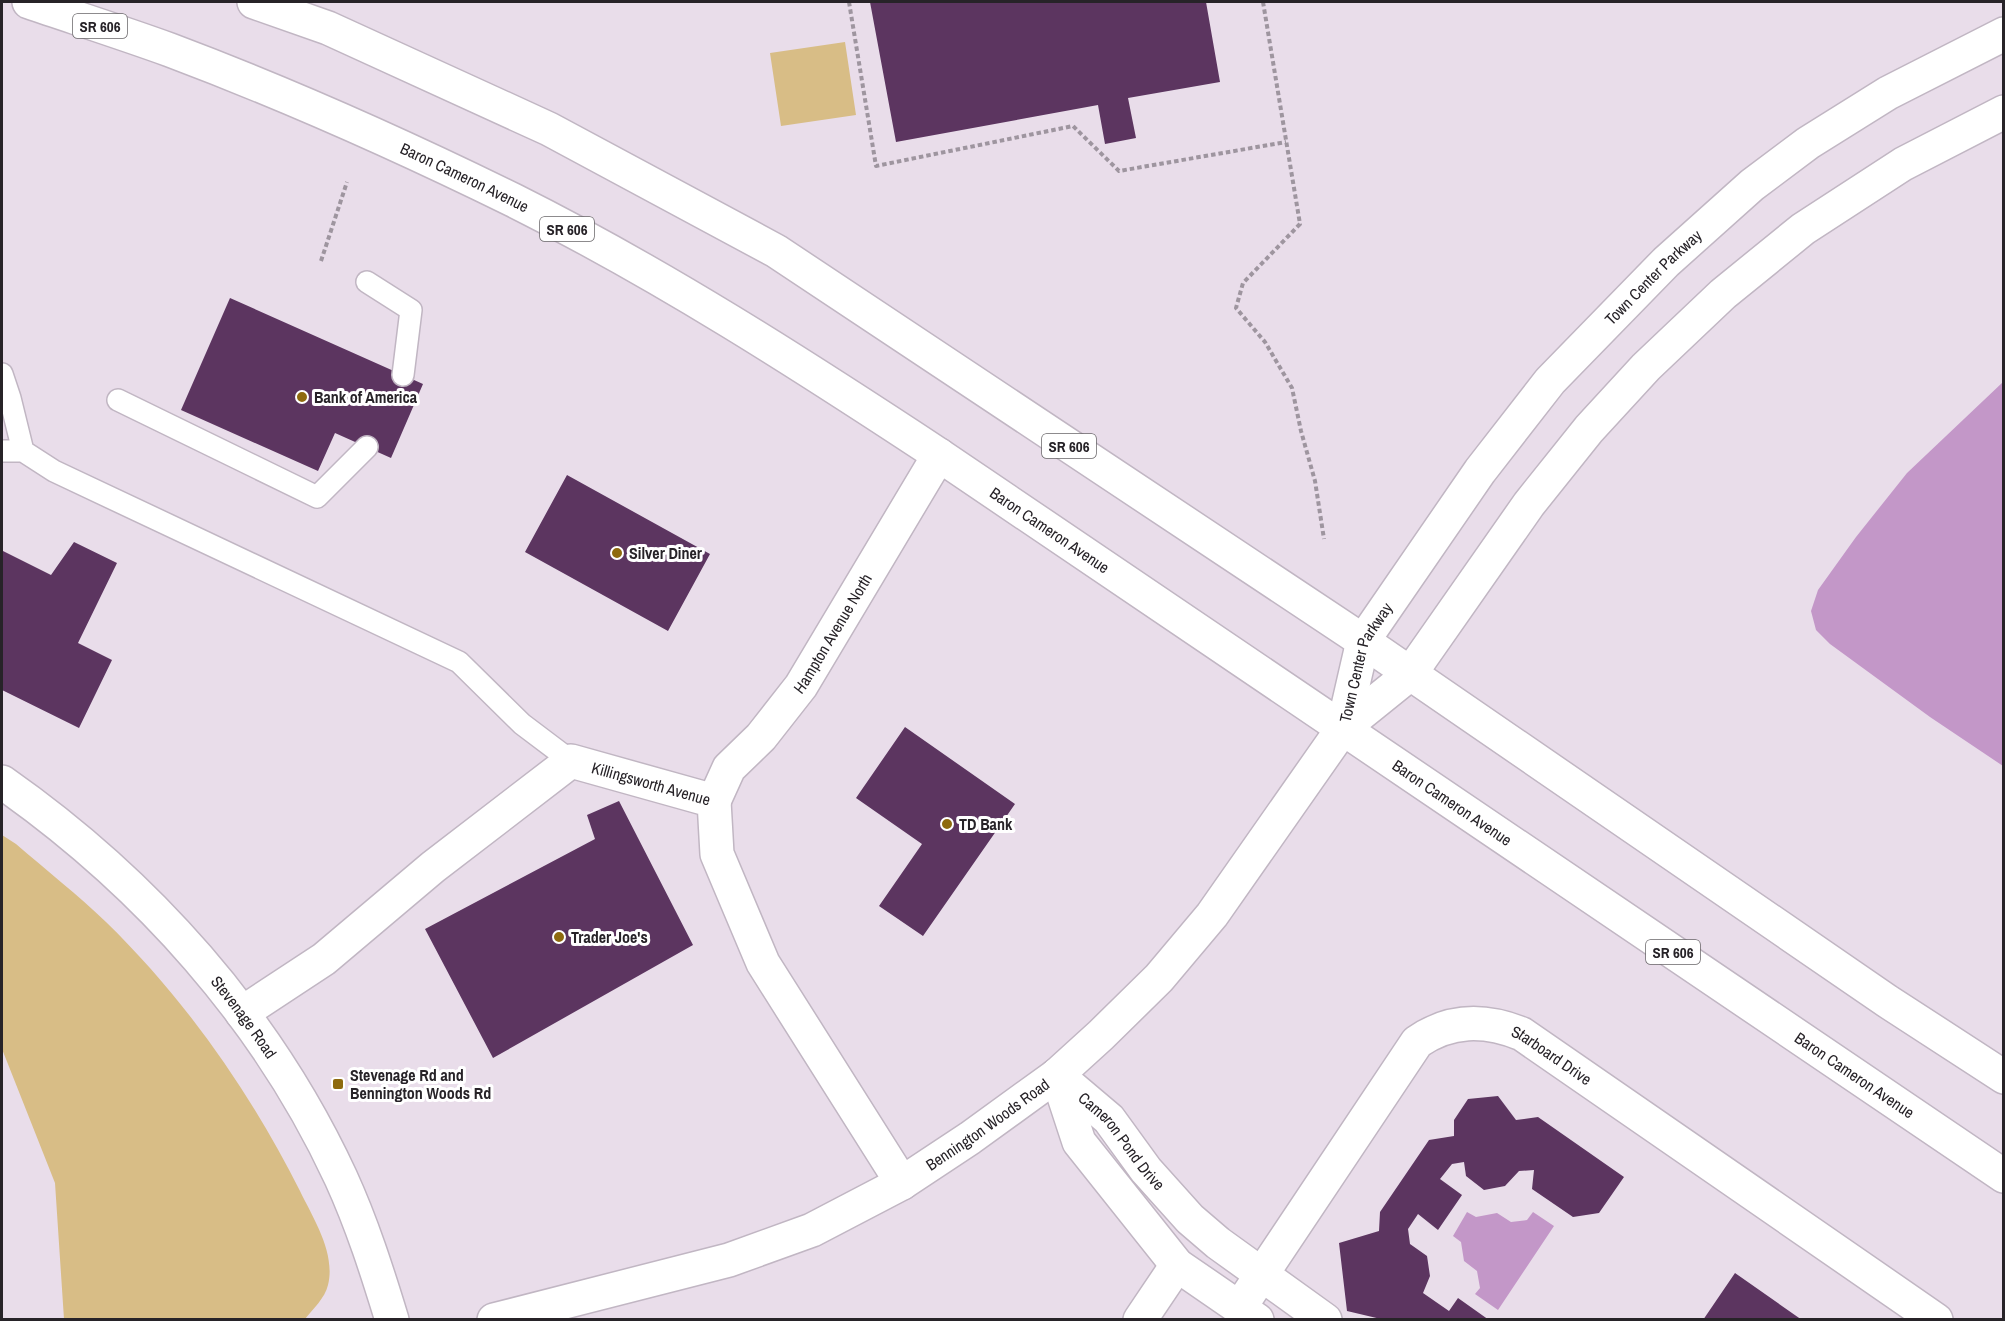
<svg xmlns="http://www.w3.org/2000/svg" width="2005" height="1321" viewBox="0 0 2005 1321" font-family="'Archivo Narrow',sans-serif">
<rect width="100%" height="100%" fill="#e9ddea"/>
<!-- green -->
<path fill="#d8bd86" d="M845 42 856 115 781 126 770 53Z
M2 835 16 844C46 870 78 895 106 922 186 1000 250 1092 300 1191 313 1218 336 1253 328 1285 325 1298 313 1309 305 1319H64L55 1183 2 1049Z"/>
<!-- water -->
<path fill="#c397c8" d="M2003 382V766L1930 717 1830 644 1816 630 1811 611 1818 590 1856 537 1907 473Z
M1467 1212 1476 1217 1497 1213 1511 1222 1527 1220 1533 1212 1554 1226 1498 1310 1475 1294 1480 1288 1477 1271 1464 1261 1461 1242 1453 1236Z"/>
<!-- building -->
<path fill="#5c3560" d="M870 2H1206L1220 82 1128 98 1136 138 1105 144 1098 105 896 142Z
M230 298 423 384 391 458 335 433 318 471 181 410Z
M567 475 710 554 668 631 525 552Z
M74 542 117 563 78 643 112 660 79 728 2 690V554L3 551 51 575Z
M905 727 1015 804 923 936 879 906 922 844 856 798Z
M619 801 693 945 493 1058 425 929 595 839 587 815Z
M1498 1096 1516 1120 1538 1117 1624 1177 1599 1213 1573 1217 1532 1189 1534 1170 1519 1171 1505 1186 1484 1190 1466 1176 1464 1162 1452 1164 1440 1179 1462 1195 1438 1230 1418 1214 1408 1229 1410 1244 1427 1256 1430 1276 1423 1293 1449 1311 1458 1298 1489 1320H1385L1347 1311 1339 1243 1379 1231 1380 1212 1429 1140 1454 1136V1120L1468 1099Z
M1735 1273 1802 1320H1703Z"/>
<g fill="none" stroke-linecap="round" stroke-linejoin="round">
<!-- service casing -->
<g stroke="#c1b6c3" stroke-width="24">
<path id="service" d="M367 282 411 310 403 375
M2 374 10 398 23 451 54 471 459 662 522 724 571 761
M118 400 317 497 367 447
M2 451H23"/>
</g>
<!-- minor casing -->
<g stroke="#c1b6c3" stroke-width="36">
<g id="minor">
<path id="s1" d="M714 801 729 768 761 737 801 686 939 455"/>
<path id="s2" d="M242 1013 324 959 433 867 571 761 714 801 717 854 763 963 902 1183"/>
<path id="s3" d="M1057 1075 1109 1119 1146 1170 1190 1219 1218 1243 1325 1320"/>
<path d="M1057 1075 1079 1142 1177 1265 1257 1320"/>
<path id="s4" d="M1240 1307 1417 1042C1450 1019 1485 1019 1522 1034L1936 1320"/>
<path d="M1140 1320 1177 1265"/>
</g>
</g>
<!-- tertiary casing -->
<g stroke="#c1b6c3" stroke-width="36">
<g id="tertiary">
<path id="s5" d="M2 782C146 883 267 1018 341 1178 362 1224 377 1271 392 1320"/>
<path id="s6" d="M494 1320 729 1260 812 1230 902 1183 970 1138 1057 1075 1101 1035 1159 978 1212 915 1343 728"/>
</g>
</g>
<!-- secondary casing -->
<g stroke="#c1b6c3" stroke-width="36">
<g id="secondary">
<path id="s7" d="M1343 728 1363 641 1480 471 1550 381 1666 262 1752 185 1808 143 1888 93 2004 34"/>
<path d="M1343 728 1410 674 1529 504 1589 429 1646 367 1723 294 1803 229 1903 164 2004 112"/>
</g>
</g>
<!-- primary casing -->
<g stroke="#c1b6c3" stroke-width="36">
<g id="primary">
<path id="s8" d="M29 2C76 18 123 33 170 50 287 94 401 145 513 200 661 274 801 364 939 455L2004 1176"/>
<path d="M254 2 328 28 549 129 776 251 1363 641 1887 1001 2004 1077"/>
</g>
</g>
<!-- path -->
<path stroke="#9e959f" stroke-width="4" stroke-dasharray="4.5 3" stroke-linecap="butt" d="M849 2 876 166 1073 126 1119 171 1286 142
M1263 2 1300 224 1243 283 1236 308 1265 342 1292 388 1301 431 1315 481 1324 539
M321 261 347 182"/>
<!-- service -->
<use href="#service" stroke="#fff" stroke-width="21"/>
<!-- minor -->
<use href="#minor" stroke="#fff" stroke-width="33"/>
<!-- tertiary -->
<use href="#tertiary" stroke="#fff" stroke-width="33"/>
<!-- secondary -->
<use href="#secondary" stroke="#fff" stroke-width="33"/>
<!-- primary -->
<use href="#primary" stroke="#fff" stroke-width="33"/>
</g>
<!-- markers -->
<g fill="#8e6a0e" stroke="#fff" stroke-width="2">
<circle cx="302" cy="397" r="6"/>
<circle cx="617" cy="553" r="6"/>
<circle cx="947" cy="824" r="6"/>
<circle cx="559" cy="937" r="6"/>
<rect x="332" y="1078" width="12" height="12" rx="3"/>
</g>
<g text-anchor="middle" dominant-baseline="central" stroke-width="6" stroke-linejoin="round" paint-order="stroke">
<!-- shield labels -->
<g fill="#fff" stroke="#686568" stroke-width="1.5">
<rect x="73" y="14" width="54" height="24" rx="4.5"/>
<rect x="540" y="217" width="54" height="24" rx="4.5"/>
<rect x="1042" y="434" width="54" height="24" rx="4.5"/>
<rect x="1646" y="940" width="54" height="24" rx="4.5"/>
</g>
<g font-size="15" font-weight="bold" fill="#272328">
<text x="100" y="26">SR 606</text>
<text x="567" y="229">SR 606</text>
<text x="1069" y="446">SR 606</text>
<text x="1673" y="952">SR 606</text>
</g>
<!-- street labels -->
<g font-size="16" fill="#272328" stroke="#fff">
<text stroke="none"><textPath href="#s8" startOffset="470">Baron Cameron Avenue</textPath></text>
<text stroke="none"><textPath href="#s7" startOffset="556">Town Center Parkway</textPath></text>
<text stroke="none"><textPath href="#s8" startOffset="1154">Baron Cameron Avenue</textPath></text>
<text stroke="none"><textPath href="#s1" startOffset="207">Hampton Avenue North</textPath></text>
<text stroke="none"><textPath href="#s7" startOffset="70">Town Center Parkway</textPath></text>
<text stroke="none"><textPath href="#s2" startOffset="498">Killingsworth Avenue</textPath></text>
<text stroke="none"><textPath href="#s8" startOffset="1640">Baron Cameron Avenue</textPath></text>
<text stroke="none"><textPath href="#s5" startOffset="339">Stevenage Road</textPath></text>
<text stroke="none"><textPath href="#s4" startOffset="465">Starboard Drive</textPath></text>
<text stroke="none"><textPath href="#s8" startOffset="2126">Baron Cameron Avenue</textPath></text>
<text stroke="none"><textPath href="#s6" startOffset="536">Bennington Woods Road</textPath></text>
<text stroke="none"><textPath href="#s3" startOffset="93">Cameron Pond Drive</textPath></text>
</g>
<!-- poi labels -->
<g font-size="16" font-weight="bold" fill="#272328" stroke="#fff" text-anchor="start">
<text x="314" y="397">Bank of America</text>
<text x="629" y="553">Silver Diner</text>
<text x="959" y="824">TD Bank</text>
<text x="571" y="937">Trader Joe's</text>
<text x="350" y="1075">Stevenage Rd and<tspan x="350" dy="18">Bennington Woods Rd</tspan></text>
</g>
</g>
<!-- border -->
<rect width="2005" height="1321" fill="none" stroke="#272328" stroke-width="6"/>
</svg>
